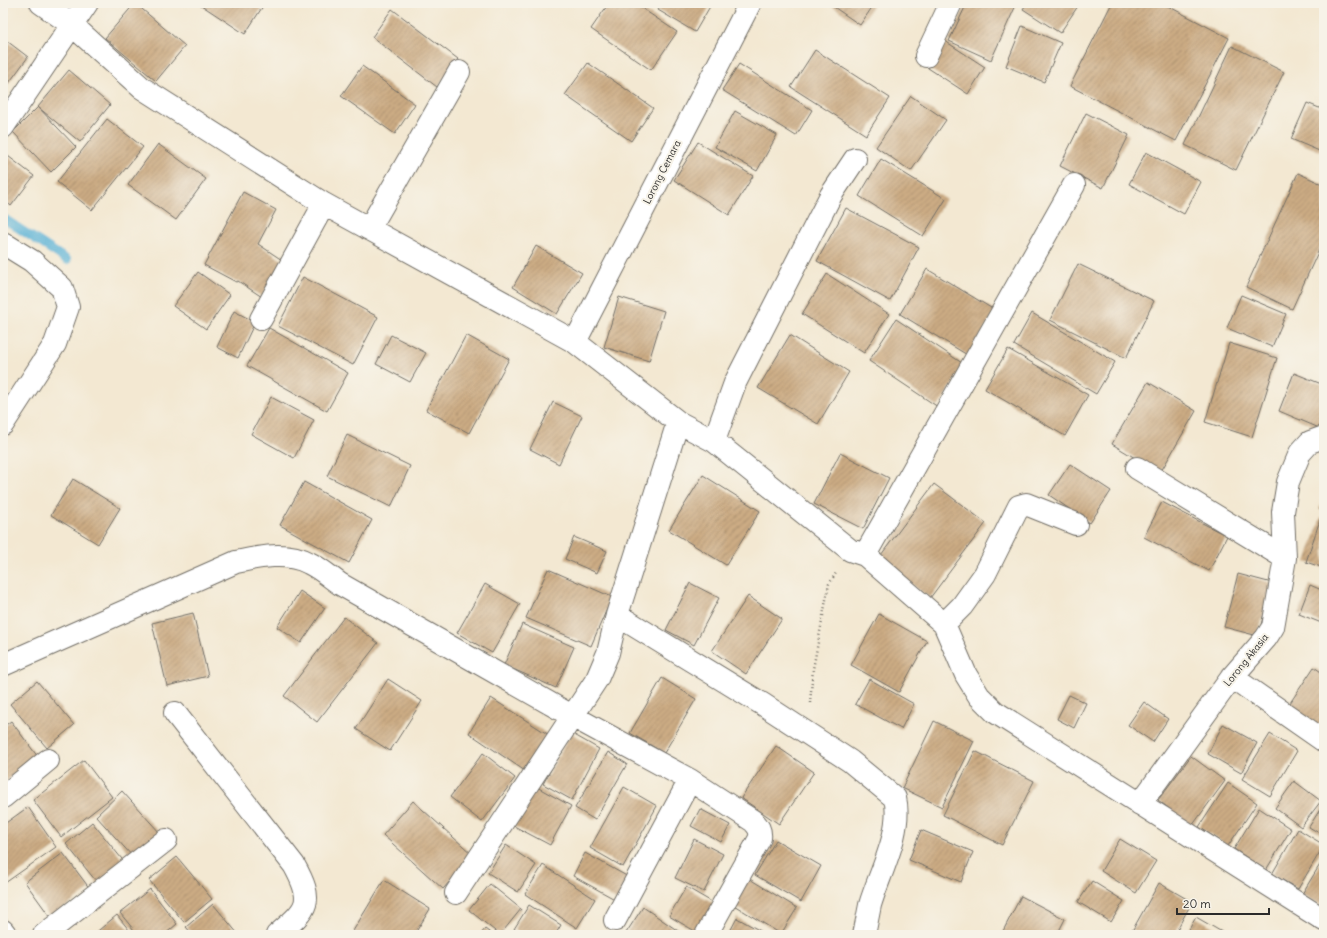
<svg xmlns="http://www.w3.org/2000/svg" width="1327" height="938" viewBox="0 0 1327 938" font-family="Delius,sans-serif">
<defs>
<pattern id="building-hatch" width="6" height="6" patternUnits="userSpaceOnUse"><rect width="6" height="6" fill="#ccac84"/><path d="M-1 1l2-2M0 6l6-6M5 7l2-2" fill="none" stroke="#a68c6c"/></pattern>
</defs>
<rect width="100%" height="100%" fill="#f7f3e8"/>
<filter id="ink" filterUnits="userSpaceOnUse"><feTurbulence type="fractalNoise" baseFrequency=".025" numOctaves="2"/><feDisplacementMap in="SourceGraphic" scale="8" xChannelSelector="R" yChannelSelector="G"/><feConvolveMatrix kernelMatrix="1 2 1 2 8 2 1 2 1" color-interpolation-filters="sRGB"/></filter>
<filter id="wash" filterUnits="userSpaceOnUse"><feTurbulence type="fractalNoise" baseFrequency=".012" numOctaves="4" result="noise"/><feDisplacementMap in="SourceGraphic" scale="16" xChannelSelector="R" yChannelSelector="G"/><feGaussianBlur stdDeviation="0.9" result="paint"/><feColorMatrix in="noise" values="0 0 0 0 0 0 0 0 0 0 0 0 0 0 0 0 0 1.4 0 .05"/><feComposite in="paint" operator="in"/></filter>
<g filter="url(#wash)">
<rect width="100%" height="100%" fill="#f3e8d2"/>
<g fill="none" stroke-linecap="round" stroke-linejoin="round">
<!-- stream -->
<path stroke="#58b1d5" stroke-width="9" d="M3 218 67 260"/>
</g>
<g id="blocks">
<!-- building -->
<path fill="url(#building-hatch)" d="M135 3 185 46 156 81 105 38Z
M198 3H265L245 34Z
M609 3H634L677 32 651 70 591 29Z
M662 3H712L695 32 658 10Z
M828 3H875L860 25Z
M967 3H1017L991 60 949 41Z
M1027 3H1080L1060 33 1023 9Z
M1112 3H1162L1229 38 1176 141 1070 86Z
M392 9 458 59 437 87 372 37Z
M1022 26 1061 43 1044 82 1006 66Z
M3 38 28 57 3 91Z
M945 41 985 67 968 94 928 68Z
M1232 46 1284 72 1236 170 1185 145Z
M815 50 890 98 866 135 791 87Z
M588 63 653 108 631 141 565 95Z
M739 64 812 110 796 136 722 90Z
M362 66 415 104 395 134 341 96Z
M69 70 110 105 80 142 38 107 76 147 51 172 13 132 38 107Z
M911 96 946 120 911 171 876 147Z
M1307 103 1324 110V153L1291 139Z
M735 111 777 135 757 171 715 147Z
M1086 113 1129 135 1103 188 1060 166Z
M107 119 143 147 92 210 57 182Z
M698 142 753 176 729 215 674 180Z
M158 144 206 179 176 220 128 185Z
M1146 152 1201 182 1184 214 1129 184Z
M4 153 34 176 11 206 3 199Z
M881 159 946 199 923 236 859 196Z
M1298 173 1324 185V239L1292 309 1246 287Z
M243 192 276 210 258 244 285 262 262 297 238 281 236 282 204 265Z
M846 208 919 247 890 301 817 261Z
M536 246 582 273 557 314 513 287Z
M1078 264 1154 301 1126 358 1050 320Z
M927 269 996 311 969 356 900 314Z
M198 272 230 295 206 329 173 306Z
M827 274 889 314 864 353 802 314Z
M303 277 378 317 353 365 278 326Z
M1241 295 1286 314 1272 347 1227 328Z
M619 297 664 311 649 361 604 347Z
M234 311 255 322 238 358 217 347Z
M1032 313 1115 362 1096 394 1014 345Z
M896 319 965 365 938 407 869 361Z
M269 328 348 373 327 411 247 366Z
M391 335 426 353 410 382 376 364Z
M466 335 509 359 469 433 426 410Z
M790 335 849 372 818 424 758 388Z
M1229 343 1277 358 1252 437 1205 422Z
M1008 349 1088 395 1065 436 985 389Z
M1294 373 1324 385V430L1279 411Z
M1148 382 1196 411 1160 473 1112 444Z
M271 397 314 420 294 458 251 434Z
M553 402 582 416 559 464 530 449Z
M347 435 410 466 391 507 327 476Z
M840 453 889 478 863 529 814 504Z
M1070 464 1111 491 1090 523 1049 495Z
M703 475 760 511 726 565 669 530Z
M73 479 120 508 98 544 51 515Z
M304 482 372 520 349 563 280 525Z
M934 484 986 523 930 598 878 559Z
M1324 499V511L1319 509Z
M1162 502 1227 536 1209 571 1144 537Z
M1321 517 1324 518V568L1306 562Z
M574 537 607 551 597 573 565 559Z
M548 569 612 597 591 646 526 618Z
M1238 574 1272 583 1258 636 1224 627Z
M690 583 719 598 694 645 666 630Z
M485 584 520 604 492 653 457 633Z
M1310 585 1324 591V624L1299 614Z
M300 591 325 608 301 643 277 627Z
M748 596 782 619 746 674 712 651Z
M193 613 208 676 167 686 152 623Z
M879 614 927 641 899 692 851 665Z
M344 617 378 643 317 722 284 696Z
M522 624 574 647 556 688 504 665Z
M1314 667 1324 674V731L1288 706Z
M662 678 696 699 664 753 630 733Z
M388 679 422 701 390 751 356 729Z
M869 679 914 704 901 729 855 704Z
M37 681 74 725 47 748 10 704Z
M1069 695 1086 703 1074 728 1057 719Z
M491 698 549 735 525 771 469 733Z
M1144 702 1168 719 1153 742 1128 725Z
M11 721 38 757 3 783V727Z
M934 721 974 741 942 807 902 788Z
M1223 724 1257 743 1241 773 1208 754Z
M571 733 599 749 572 800 543 784Z
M1270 734 1297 751 1270 796 1242 779Z
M776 746 814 772 779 824 741 798Z
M975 751 1034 781 1002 845 943 815Z
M608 752 627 764 595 820 575 808Z
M483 753 515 778 482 822 450 797Z
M1191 756 1225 781 1192 826 1158 800Z
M84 760 112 797 61 837 33 800Z
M1294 781 1321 801 1301 827 1275 808Z
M1228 783 1257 803 1228 846 1199 827Z
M535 786 571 806 550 845 514 826Z
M624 787 657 806 623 867 590 848Z
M122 791 160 833 134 858 96 816Z
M413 801 473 855 443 889 383 835Z
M1324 803V836L1309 827Z
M28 807 56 847 5 883 3 881V825Z
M1259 808 1291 829 1266 870 1234 849Z
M700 809 730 825 721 842 691 826Z
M92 822 126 864 100 886 66 844Z
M1298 829 1324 845 1298 889 1272 874Z
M921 830 973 852 961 882 909 860Z
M694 839 723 854 704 892 675 878Z
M1120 839 1156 861 1136 893 1101 871Z
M776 840 821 866 801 902 755 875Z
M506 845 536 865 518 892 488 873Z
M63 853 90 889 51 918 25 882Z
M585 853 632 879 620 902 573 876Z
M177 857 212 899 184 922 149 880Z
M1324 858V907L1302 894Z
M543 865 595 899 577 928 525 894Z
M748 878 797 908 781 934 732 904Z
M384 880 430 909 414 935H360L353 931Z
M1092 881 1124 901 1111 922 1078 902Z
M1159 883 1192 902 1174 935H1139L1132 931Z
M490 884 521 909 500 935 469 910Z
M686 887 717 905 700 934 669 916Z
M150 889 177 924 164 935H138L120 913Z
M1021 896 1065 919 1057 935H1001Z
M213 904 239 935H193L186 927Z
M529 905 561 925 555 935H524L514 929Z
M643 907 684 935H629L626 933Z
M117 915 133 935H93Z
M1196 917 1227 935H1186Z
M737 918 766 934 765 935H728Z
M485 929 493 935H480Z"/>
</g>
</g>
<g filter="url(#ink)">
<use href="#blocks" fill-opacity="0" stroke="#716d65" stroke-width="1"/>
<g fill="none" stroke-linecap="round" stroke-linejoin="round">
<!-- minor casing -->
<g stroke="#716d65" stroke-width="24">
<path id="minor" d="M41 3 72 25 142 88 324 204 575 342 678 422 714 441 850 550 865 555 944 624 966 675 979 696 995 712 1324 920
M926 56 951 3
M3 127 87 3
M369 229 459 72
M3 243 32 261 62 288 68 307 55 344 3 424
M261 319 324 204
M575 342 750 3
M714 441 735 383 831 195 855 159
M1137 468 1285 558
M865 555 1074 185
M617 615 764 705 850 761 895 798C903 831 879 874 870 905 868 915 866 925 864 935
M944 624 962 606 985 574 1019 506 1026 504 1076 524
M3 665 236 562C259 557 287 551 309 563 320 568 330 577 340 584L572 716 690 780 753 821C758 826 761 830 760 838L706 935
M1232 677 1324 741
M175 713 294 865C315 903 308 908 277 935
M3 797 48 760
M1140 804 1232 677 1266 638 1273 627 1285 558 1283 512 1288 482 1300 453 1310 442 1324 437
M456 893 597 679 608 653 617 615 678 422
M615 920 690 780
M3 931 6 935
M44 935 166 840"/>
</g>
<!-- path -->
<path stroke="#716d65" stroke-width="2.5" stroke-dasharray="1 3" stroke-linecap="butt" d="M810 703 813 669 829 584 836 573"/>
<!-- minor -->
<use href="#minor" stroke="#fff" stroke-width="22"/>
</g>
</g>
<g text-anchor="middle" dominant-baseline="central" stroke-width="4" stroke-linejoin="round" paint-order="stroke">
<!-- street labels -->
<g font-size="10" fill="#2b2b2b" stroke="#f7f3e8">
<text transform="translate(662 172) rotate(-63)">Lorong Cemara</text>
<text transform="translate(1246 660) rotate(-51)">Lorong Akasia</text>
</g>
</g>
<!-- margin -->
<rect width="1327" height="938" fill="none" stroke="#f7f3e8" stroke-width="16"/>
<!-- scale -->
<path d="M1177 908v6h92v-6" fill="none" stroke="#2b2b2b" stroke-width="2"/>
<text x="1183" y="908" font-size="12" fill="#2b2b2b" stroke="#f7f3e8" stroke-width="3" paint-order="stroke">20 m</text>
</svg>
